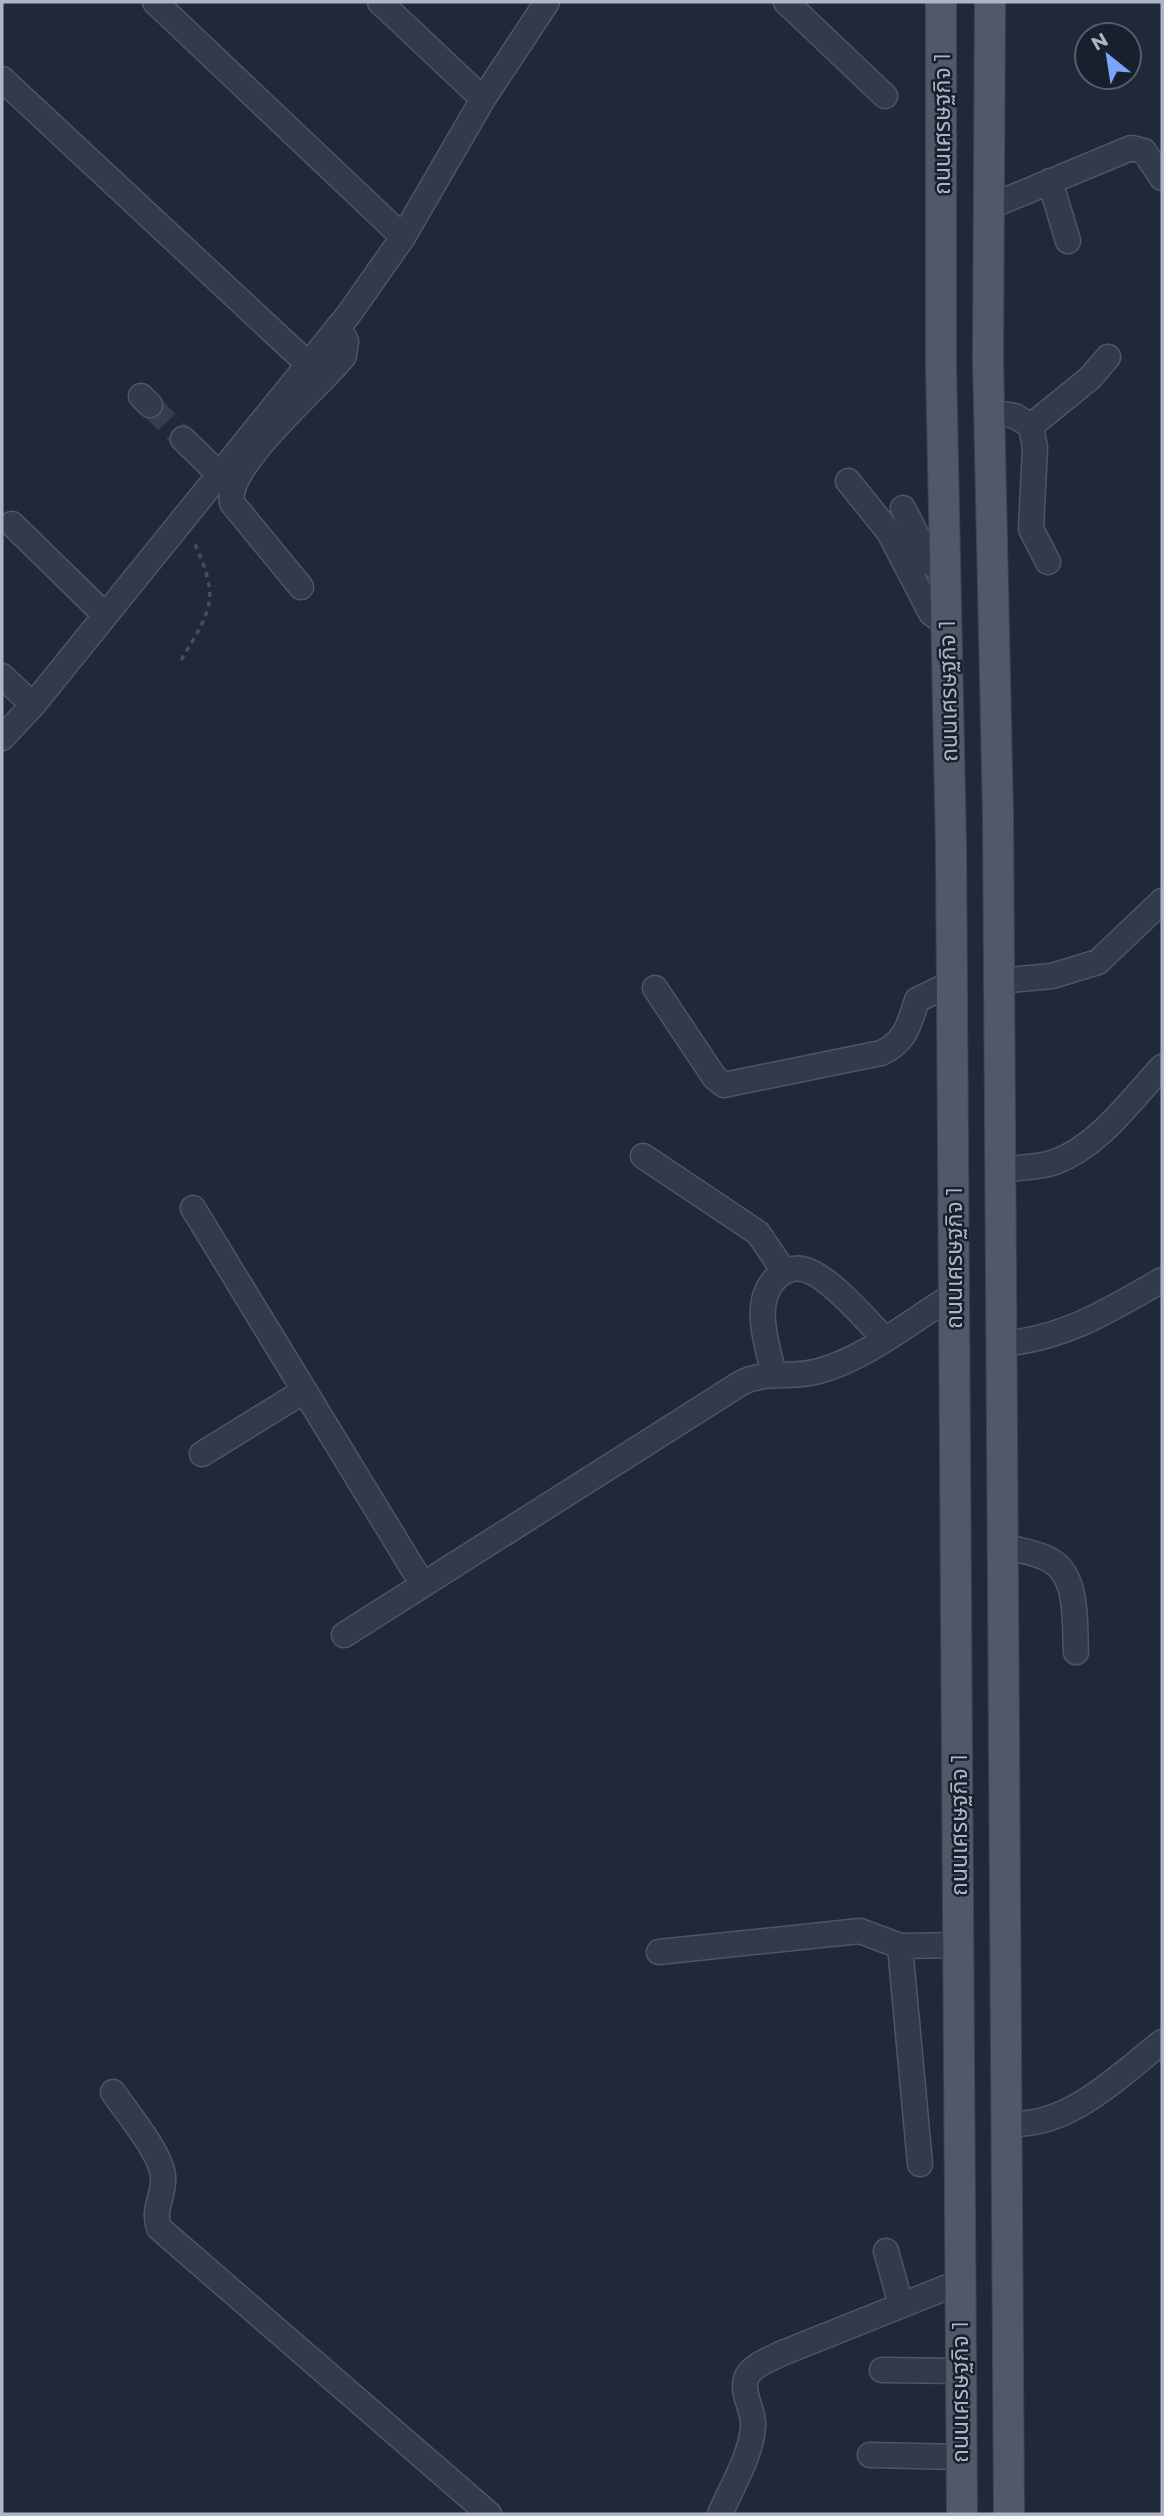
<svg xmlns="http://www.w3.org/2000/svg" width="1164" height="2516" viewBox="0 0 1164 2516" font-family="Montserrat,'Noto Sans Thai',sans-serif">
<rect width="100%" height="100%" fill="#202839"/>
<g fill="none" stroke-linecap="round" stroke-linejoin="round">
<!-- minor-tunnel -->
<path stroke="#353d4e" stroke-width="24" stroke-dasharray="24 12" stroke-linecap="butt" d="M150 405 183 439"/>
<!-- minor casing -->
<g stroke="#4e5564" stroke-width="27">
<path id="minor" d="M155 2 403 237
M380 2 483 99
M786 2 885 96
M2 79 308 364
M1050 181 1068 241
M989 207 1131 148 1144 151 1162 178
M141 396 150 405
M990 412 1015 416 1031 426 1035 448 1031 529 1048 562
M1031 426 1090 378 1108 357
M183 439 219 474
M848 481 889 532 931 613 946 624
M903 508 931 563 945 574
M12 524 105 615
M301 587 232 503C225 465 320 387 344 356L346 341 338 327
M2 676 33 705
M2 738 33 705 349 314 403 237 483 99 547 2
M999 981 1052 976 1098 962 1162 901
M655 988 715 1078 724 1085 881 1053C906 1042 909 1024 917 1000L952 983
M643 1156 758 1233 784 1271
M1001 1170C1018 1167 1039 1168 1055 1162 1099 1146 1131 1100 1162 1067
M193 1208 423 1585
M1002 1344C1066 1338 1108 1311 1162 1280
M774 1374C767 1345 751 1301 777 1277 783 1272 793 1267 802 1269 827 1273 866 1320 884 1338
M202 1454 304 1391
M1004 1546C1018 1550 1033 1552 1046 1558 1080 1573 1074 1622 1076 1652
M344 1635 741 1383C766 1370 792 1379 819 1371 867 1358 912 1320 955 1294
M900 1946 920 2164
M659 1952 860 1931 900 1946 959 1945
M113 2092C127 2113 161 2153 163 2176 165 2196 152 2208 159 2228L489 2514
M1008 2123C1066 2130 1120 2075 1162 2042
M886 2251 901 2305
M882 2370 960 2371
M870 2455 961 2457
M720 2514C731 2488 751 2456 753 2427 755 2411 741 2395 746 2379 750 2366 769 2360 780 2354L960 2282"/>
</g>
<!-- major casing -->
<g stroke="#3d4452" stroke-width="32">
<path id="major" d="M941 2V367L951 847 962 2514
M990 2 988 359 998 815 1009 2514"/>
</g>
<!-- path -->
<path stroke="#3f5257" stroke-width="3.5" stroke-dasharray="5 5" stroke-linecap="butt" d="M181 660C213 607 220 599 193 540"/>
<!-- minor -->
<use href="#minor" stroke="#333a49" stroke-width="24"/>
<!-- major -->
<use href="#major" stroke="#515969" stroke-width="30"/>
</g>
<g text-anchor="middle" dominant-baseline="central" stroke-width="5" stroke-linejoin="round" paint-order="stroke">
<!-- street labels -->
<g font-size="23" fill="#aeb5c6" stroke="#19202d">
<text transform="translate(942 124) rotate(-90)">ถนนเศรษฐกิจ 1</text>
<text transform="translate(948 691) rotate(-91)">ถนนเศรษฐกิจ 1</text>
<text transform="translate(954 1258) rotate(-90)">ถนนเศรษฐกิจ 1</text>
<text transform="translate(959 1825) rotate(-90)">ถนนเศรษฐกิจ 1</text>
<text transform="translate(960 2392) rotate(-90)">ถนนเศรษฐกิจ 1</text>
</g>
</g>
<!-- border -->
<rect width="1164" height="2516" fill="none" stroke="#aeb5c6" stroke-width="7"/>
<!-- north arrow -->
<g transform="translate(1108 56) rotate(330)"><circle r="33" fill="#19202d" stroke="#555c6a" stroke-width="2"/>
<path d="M0-5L12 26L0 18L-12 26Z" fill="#7ea3fa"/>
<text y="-10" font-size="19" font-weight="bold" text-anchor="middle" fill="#aeb5c6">N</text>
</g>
</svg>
